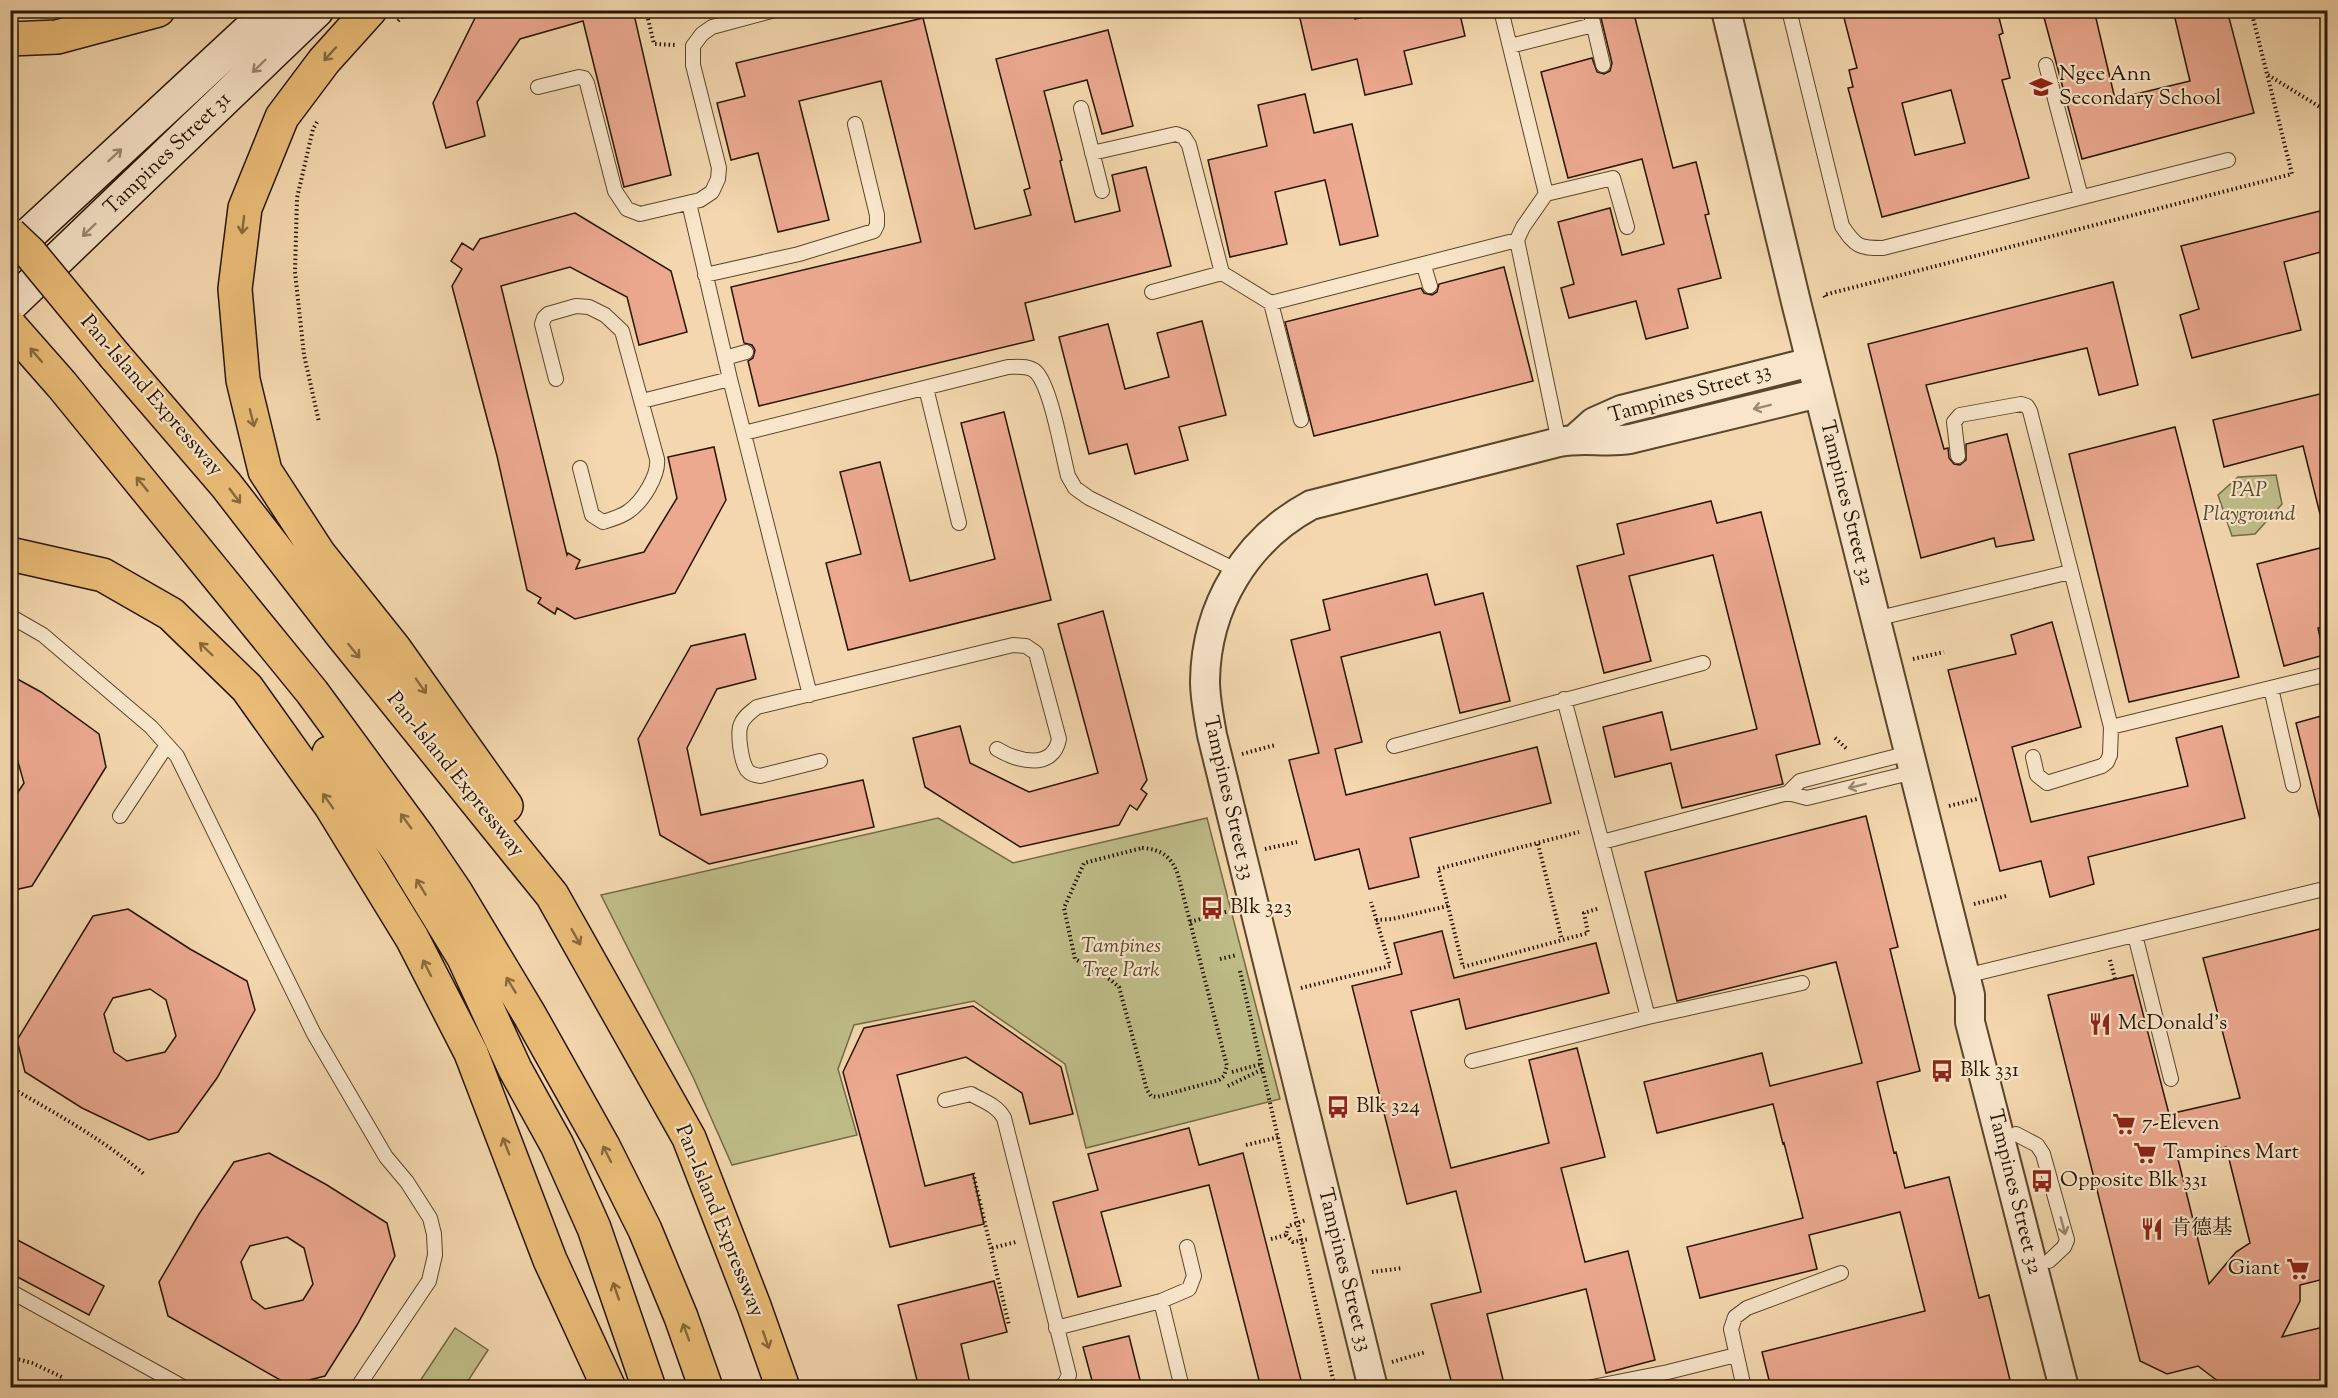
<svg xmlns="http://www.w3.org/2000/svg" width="2338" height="1398" viewBox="0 0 2338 1398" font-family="'Sorts Mill Goudy','Noto Serif SC',serif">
<rect width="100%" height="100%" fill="#f4d7ae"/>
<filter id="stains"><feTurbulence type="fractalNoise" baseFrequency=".00333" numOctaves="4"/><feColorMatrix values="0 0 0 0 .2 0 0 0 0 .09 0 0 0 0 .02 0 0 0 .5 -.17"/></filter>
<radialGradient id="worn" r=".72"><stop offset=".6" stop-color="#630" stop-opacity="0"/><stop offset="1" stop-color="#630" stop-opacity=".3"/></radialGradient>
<!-- green -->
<path fill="#bfbd88" stroke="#746a44" stroke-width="1.5" d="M2276 475 2282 504 2255 534 2232 536 2218 495 2238 477Z
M938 818 1013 863 1207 818 1280 1099 1086 1148 1065 1064 974 1001 854 1025 838 1069 857 1135 732 1165 693 1077 601 895Z
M455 1328 488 1350 464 1387H416Z"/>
<!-- building -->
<path fill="#eca990" stroke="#281600" stroke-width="1.5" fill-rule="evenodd" d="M479 10H633L671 175 624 187 583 21 520 39 477 102 485 136 446 148 433 103Z
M1298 10H1353L1355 19 1391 10H1459L1465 36 1404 51 1412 84 1365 95 1357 59 1312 70Z
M1599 10H1633L1673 168 1696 162 1709 214 1705 215 1721 278 1678 289 1688 328 1646 339 1636 301 1569 318 1561 288 1574 284 1558 222 1610 208 1622 255 1664 244 1642 159 1568 178 1541 72 1592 58 1597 72 1604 74 1610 71 1612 63Z
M1842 10H1997L2003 33 1999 35 2010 78 2002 80 2029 178 1882 217 1848 88 1853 87 1849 70 1857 68ZM1951 90 1965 143 1915 155 1902 103Z
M2042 10H2094L2115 99 2190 81 2173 10H2227L2254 113 2082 159Z
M923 18 975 229 1031 215 1024 190 1030 188 996 59 1108 30 1133 126 1102 134 1087 80 1044 91 1062 160 1060 161 1075 222 1120 211 1112 175 1146 167 1171 266 1025 303 1034 340 759 406 748 361 753 358 755 350 752 345 744 343 731 287 921 242 881 81 799 101 829 220 778 232 758 153 731 160 717 103 745 96 736 63Z
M1305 94 1314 133 1352 124 1378 236 1340 245 1325 180 1275 192 1287 244 1230 257 1208 160 1267 146 1258 105Z
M2328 209V250L2284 262 2301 330 2192 358 2180 315 2199 309 2181 246Z
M575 213 671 271 687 332 639 345 627 297 570 267 501 286 567 555 568 553 580 560 576 569 644 552 677 498 668 457 714 447 726 500 675 593 575 619 557 608 555 614 538 603 541 598 527 590 497 456 452 286 462 269 451 261 462 243 473 250 480 239Z
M1504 267 1533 381 1314 436 1285 322 1421 288 1424 293 1432 295 1437 292 1439 284Z
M2113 282 2138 385 2099 395 2087 348 1926 385 1944 449 1948 448 1949 458 1954 464 1960 465 1966 460V444L2007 434 2034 540 1996 547 1994 538 1921 558 1868 344Z
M1202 321 1226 415 1179 427 1188 460 1135 474 1127 444 1089 454 1059 337 1108 324 1125 389 1169 377 1157 333Z
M2328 392V513L2320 514 2303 446 2224 467 2213 420Z
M1004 412 1051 600 848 650 826 563 861 554 840 472 880 462 910 581 995 559 961 423Z
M2175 427 2239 677 2129 702 2069 454Z
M1711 501 1717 523 1761 512 1820 744 1776 755 1783 784 1682 808 1671 763 1615 777 1603 727 1662 712 1671 750 1757 729 1713 555 1629 576 1651 661 1604 673 1577 566 1624 554 1617 524Z
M2328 546V626L2318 628 2324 655 2284 666 2257 564Z
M1427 574 1435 605 1483 593 1510 701 1460 713 1440 632 1341 657 1362 742 1335 749 1346 795 1537 747 1551 803 1410 838 1419 877 1369 889 1359 849 1315 860 1289 760 1319 753 1291 640 1330 630 1323 600Z
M1103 611 1147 780 1141 789 1147 794 1137 810 1130 805 1119 825 1020 847 925 787 913 738 960 726 970 763 1029 792 1098 773 1058 624Z
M2052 622 2081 727 2012 747 2031 822 2188 786 2176 738 2222 726 2245 818 2088 857 2094 884 2050 897 2041 861 2000 871 1948 670 2016 654 2011 635Z
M745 634 756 679 717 689 687 748 701 815 863 780 874 827 709 864 660 835 638 739 691 646Z
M10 675 41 692 99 734 106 767 32 886 10 891V804L24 783 14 748 10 746Z
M2328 714V818L2320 819 2296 723Z
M1866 816 1898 947 1890 949 1920 1071 1877 1082 1894 1153 1896 1152 1905 1188 1949 1177 1979 1298 1989 1295 2012 1388H1771L1762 1352 1925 1311 1900 1212 1809 1235 1817 1269 1700 1298 1687 1247 1803 1218 1784 1143 1783 1144 1773 1104 1657 1133 1644 1082 1762 1053 1770 1086 1862 1063 1836 962 1677 1001 1645 872Z
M128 909 190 949 247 981 255 1010 217 1078 178 1132 149 1140 82 1108 25 1072 17 1040 93 916ZM150 989 166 1000 176 1036 165 1052 127 1061 114 1052 104 1014 113 998Z
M2328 927V1278L2300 1285V1301L2282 1337 2328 1326V1388H2227L2198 1366 2167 1374 2140 1361 2048 995 2133 975 2169 1114 2240 1098 2203 958ZM2226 1147 2250 1243 2236 1252 2209 1284 2178 1159Z
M1442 931 1454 978 1596 943 1609 993 1466 1029 1459 999 1411 1011 1451 1168 1549 1143 1529 1060 1577 1048 1605 1157 1561 1168 1569 1199 1585 1262 1628 1251 1655 1360 1606 1373 1586 1289 1487 1314 1505 1388H1453L1431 1304 1481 1292 1456 1191 1407 1204 1352 986 1402 974 1394 943Z
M973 1006 1061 1067 1073 1114 1030 1124 1022 1093 966 1057 897 1075 925 1186 973 1174 984 1224 890 1247 843 1072 864 1028Z
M1189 1128 1199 1165 1243 1153 1303 1388H1261L1209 1185 1101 1212 1121 1286 1078 1297 1053 1202 1098 1190 1088 1154Z
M269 1153 327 1185 387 1223 395 1256 357 1325 325 1376 289 1385 168 1316 159 1282 199 1214 234 1162ZM287 1237 304 1248 313 1284 303 1300 265 1309 252 1299 241 1262 250 1246Z
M10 1236 104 1286 89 1315 10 1273Z
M994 1281 1007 1332 961 1344 971 1388H919L898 1305Z
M1129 1336 1142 1388H1094L1083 1347Z"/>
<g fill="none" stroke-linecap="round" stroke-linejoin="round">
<!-- lane casing -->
<g stroke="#5b462c" stroke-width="16">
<path id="lane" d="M1501 10 1546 194
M1590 10 1603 65
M1789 10 1842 226C1856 247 1859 248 1883 248L2228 160
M1510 46 1593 25
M2046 65 2081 197
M538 87 579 77 584 78 587 83 615 191 627 209 640 214 700 200 712 192 718 179 719 168 693 65V46L702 34 712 27 775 10
M1081 108 1102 191
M1092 153 1176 134 1184 137 1189 145 1222 273 1271 303 1517 240
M689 203 730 379 810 695
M1424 266 1430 286
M705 275 799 254 874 231 877 225V215L855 124
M1152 292 1222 273
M1271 303 1301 420
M725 358 746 352
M556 379 542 324 544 318 548 314 576 306 589 307 605 315 622 331 657 459C659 475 643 501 629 511 621 517 612 519 603 522L592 515 580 468
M926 388 959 523
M642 401 730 379
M744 433 1008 367C1017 367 1029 365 1036 372 1051 387 1062 453 1068 476L1075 488 1089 498 1238 571
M1559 442 1517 240 1523 227 1546 194 1613 178 1627 227
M1958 456 1954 422 1960 415 2021 404 2027 406 2030 411 2111 727 2110 755 2107 762 2102 766 2047 783 2037 775 2033 757
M10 616 43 635 151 727 177 756 314 1034 386 1157 407 1182 430 1218 434 1234 435 1255 429 1281 357 1388
M1875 619 2070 572
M2271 688 2293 785
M1564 699 1648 1017
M2111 727 2328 674
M1394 746 1703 663
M820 761 760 776C755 775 750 774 747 770 741 761 737 733 741 724 744 716 751 712 757 707L1013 645 1026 646 1036 653 1059 739C1053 771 1017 761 997 749
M1788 793 1800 781 1909 753
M120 816 167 745
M1602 842 1788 793 1807 798 1914 772
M2135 935 2171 1079
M1965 976 2328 888
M1472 1061 1648 1017 1802 983
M945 1100 971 1094C983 1101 997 1105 1004 1118L1069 1375 1065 1383 1059 1388
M2016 1134 2037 1145 2043 1154 2067 1240 2064 1247 2049 1261
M10 1291 185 1388
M1161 1301 1182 1388
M1056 1328 1161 1301 1189 1289 1194 1276 1187 1247
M1587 1388 1668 1372 1736 1355
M1744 1388 1731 1329 1735 1317 1747 1308 1841 1273"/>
</g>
<!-- street casing -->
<g stroke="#5b462c" stroke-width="32">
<path id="street" d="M1726 10 1796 302 1970 995V1022L2064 1388
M1575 439 1594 422 1621 410 1811 362
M1373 1388 1212 735C1209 717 1205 699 1205 681 1206 606 1246 540 1311 505L1559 442C1583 437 1606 443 1630 439L1819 393"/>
</g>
<!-- secondary casing -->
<g stroke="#281600" stroke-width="36">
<path id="secondary" d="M10 252 271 10
M10 305 317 10"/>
</g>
<!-- highway casing -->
<g stroke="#281600" stroke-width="36">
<path id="highway" d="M370 10 324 61 282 117 245 208 235 289 243 380 265 471 319 554 394 648 506 806
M10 39 57 37 158 10
M10 326 62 385 312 692 419 838 455 891 529 1014 603 1146 645 1230 681 1317 706 1388
M115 356 226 485 342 635 552 895 689 1138 754 1306 783 1388
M10 554 103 575 171 614 247 688 331 806 412 938 471 1053 550 1260 609 1388
M329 753 400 853 464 958 515 1069 557 1145 594 1228 649 1388"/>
</g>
<!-- path -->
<path stroke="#281600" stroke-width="4" stroke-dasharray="1.5 3" stroke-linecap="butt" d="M646 10 654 44 676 45
M918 10 919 13
M398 21 408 10
M2268 75 2328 112
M317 122 313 129 297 198 295 272 304 355 319 422
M1825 297 1824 295 2292 174 2251 10
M1913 659 1944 652
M1835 738 1848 750
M1242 754 1275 745
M1949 806 1977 799
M1538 844 1562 940
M1142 848C1161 849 1172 857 1178 875L1227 1066 1224 1076 1219 1080 1157 1097 1151 1096 1147 1090 1119 987 1111 980 1075 959 1064 908 1084 863Z
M1265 849 1297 842
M1974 904 2006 896
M1448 906 1463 967 1588 933 1584 913 1600 908
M1376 920 1392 919 1448 906 1438 869 1579 832
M1190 922 1229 911
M1220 959 1237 955
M2110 960 2115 979
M1240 971 1335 1388
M1301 988 1390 966 1371 902
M1232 1072 1261 1064
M1228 1086 1263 1069
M10 1087C57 1114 104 1140 145 1175
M1246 1145 1279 1137
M973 1173 1009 1325
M1286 1235 1293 1242 1309 1239
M1271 1239 1286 1235 1288 1226 1306 1220
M992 1248 1016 1242
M1372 1272 1403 1268
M10 1357 32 1363 62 1377 60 1388
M1392 1362 1426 1352"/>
<!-- lane -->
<use href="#lane" stroke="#f8e5ca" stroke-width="14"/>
<!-- street -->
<use href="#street" stroke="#f8e5ca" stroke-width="28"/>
<!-- secondary -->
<use href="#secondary" stroke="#f8e5ca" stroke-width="33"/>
<!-- highway -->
<use href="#highway" stroke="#eabc77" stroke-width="33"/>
<!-- highway-bridge casing -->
<g stroke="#281600" stroke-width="36" stroke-linecap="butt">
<path id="highway-bridge" d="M10 234 30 253 115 356"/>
</g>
<!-- highway-bridge -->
<use href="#highway-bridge" stroke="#eabc77" stroke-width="33"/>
</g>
<!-- one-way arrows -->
<defs><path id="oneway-shaft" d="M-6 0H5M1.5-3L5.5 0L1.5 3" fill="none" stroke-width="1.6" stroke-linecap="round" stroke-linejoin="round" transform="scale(1.5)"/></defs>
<g stroke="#89693c">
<use href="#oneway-shaft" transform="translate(330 54) rotate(132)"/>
<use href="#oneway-shaft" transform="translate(243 225) rotate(97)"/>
<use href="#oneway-shaft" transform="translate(36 355) rotate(-131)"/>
<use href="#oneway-shaft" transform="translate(252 418) rotate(76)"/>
<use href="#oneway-shaft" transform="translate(142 484) rotate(-129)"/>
<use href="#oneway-shaft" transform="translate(235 496) rotate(53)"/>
<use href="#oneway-shaft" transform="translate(206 649) rotate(-136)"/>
<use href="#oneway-shaft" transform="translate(354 651) rotate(51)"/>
<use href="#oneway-shaft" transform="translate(421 686) rotate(55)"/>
<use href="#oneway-shaft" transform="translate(328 801) rotate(-125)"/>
<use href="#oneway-shaft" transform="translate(406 821) rotate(-126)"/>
<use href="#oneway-shaft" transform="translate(421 887) rotate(-121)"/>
<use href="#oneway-shaft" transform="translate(576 937) rotate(61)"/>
<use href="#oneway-shaft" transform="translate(427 968) rotate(-117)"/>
<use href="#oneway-shaft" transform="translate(511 985) rotate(-121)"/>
<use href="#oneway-shaft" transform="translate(506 1146) rotate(-111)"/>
<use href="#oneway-shaft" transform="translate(607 1154) rotate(-117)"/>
<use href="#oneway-shaft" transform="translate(616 1291) rotate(-109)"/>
<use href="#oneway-shaft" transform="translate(686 1332) rotate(-110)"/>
<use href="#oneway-shaft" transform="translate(766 1340) rotate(71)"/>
</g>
<g stroke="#9a886f">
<use href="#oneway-shaft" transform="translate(259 66) rotate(136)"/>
<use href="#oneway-shaft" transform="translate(115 155) rotate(-43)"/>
<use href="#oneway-shaft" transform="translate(89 230) rotate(136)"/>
<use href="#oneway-shaft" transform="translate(1762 407) rotate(166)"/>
<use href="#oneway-shaft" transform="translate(1857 786) rotate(166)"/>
<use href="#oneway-shaft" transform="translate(2063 1226) rotate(75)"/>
</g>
<!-- icons -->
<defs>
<g id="school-bare" transform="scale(1.8)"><path d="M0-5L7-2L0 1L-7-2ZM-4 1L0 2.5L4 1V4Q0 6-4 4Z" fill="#8f2418" stroke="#f8e5ca" stroke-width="2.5" paint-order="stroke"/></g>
<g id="bus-bare" transform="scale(1.8)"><path d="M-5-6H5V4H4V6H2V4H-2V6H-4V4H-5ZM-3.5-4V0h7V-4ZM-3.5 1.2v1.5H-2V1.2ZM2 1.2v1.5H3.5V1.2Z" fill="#8f2418" stroke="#f8e5ca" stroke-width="2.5" paint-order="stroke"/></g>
<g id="restaurant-bare" transform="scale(1.8)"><path d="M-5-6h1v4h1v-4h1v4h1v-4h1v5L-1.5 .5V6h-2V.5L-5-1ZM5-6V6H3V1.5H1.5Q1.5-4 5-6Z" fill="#8f2418" stroke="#f8e5ca" stroke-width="2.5" paint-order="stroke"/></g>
<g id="supermarket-bare" transform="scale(1.8)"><path d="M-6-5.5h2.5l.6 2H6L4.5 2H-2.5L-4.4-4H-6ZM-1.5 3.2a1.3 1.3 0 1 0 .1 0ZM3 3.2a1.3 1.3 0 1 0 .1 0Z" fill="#8f2418" stroke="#f8e5ca" stroke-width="2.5" paint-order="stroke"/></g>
</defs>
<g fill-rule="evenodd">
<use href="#school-bare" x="2041" y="87"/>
<use href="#bus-bare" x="1212" y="908"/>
<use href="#restaurant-bare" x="2100" y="1024"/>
<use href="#bus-bare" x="1942" y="1071"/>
<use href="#bus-bare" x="1338" y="1107"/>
<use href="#supermarket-bare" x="2124" y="1124"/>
<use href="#supermarket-bare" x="2145" y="1153"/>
<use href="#bus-bare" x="2042" y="1181"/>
<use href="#restaurant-bare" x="2152" y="1229"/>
<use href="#supermarket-bare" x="2298" y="1269"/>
</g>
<g text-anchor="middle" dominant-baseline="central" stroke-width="4.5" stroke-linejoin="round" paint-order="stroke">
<!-- poi labels -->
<g font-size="21" fill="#281600" stroke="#f8e5ca" text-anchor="start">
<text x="2059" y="75">Ngee Ann<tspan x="2059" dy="24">Secondary School</tspan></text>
<text x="1230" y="908">Blk 323</text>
<text x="2118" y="1024">McDonald's</text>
<text x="1960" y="1071">Blk 331</text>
<text x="1356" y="1107">Blk 324</text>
<text x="2142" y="1124">7-Eleven</text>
<text x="2163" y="1153">Tampines Mart</text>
<text x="2060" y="1181">Opposite Blk 331</text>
<text x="2170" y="1229">肯德基</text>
<text x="2280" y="1269" text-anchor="end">Giant</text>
</g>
<!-- street labels -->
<g font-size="21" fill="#281600" stroke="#f8e5ca">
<text transform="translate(168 154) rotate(-44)">Tampines Street 31</text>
<text transform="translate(1690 394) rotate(-16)">Tampines Street 33</text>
<text transform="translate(151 396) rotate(49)">Pan-Island Expressway</text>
<text transform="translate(1846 503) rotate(76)">Tampines Street 32</text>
<text transform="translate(455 775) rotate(51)">Pan-Island Expressway</text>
<text transform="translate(1228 798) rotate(77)">Tampines Street 33</text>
<text transform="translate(2014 1192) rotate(76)">Tampines Street 32</text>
<text transform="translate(719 1221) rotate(68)">Pan-Island Expressway</text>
<text transform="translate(1344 1270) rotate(76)">Tampines Street 33</text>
</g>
<!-- park labels -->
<g font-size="21" font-style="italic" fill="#554829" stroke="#f8e5ca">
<text x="2249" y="491">PAP<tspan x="2249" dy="24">Playground</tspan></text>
<text x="1121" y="947">Tampines<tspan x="1121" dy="24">Tree Park</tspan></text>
</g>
</g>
<!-- margin -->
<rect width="2338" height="1398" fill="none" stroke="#f4d7ae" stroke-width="36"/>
<rect x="12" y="12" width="2314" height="1374" fill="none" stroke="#281600" stroke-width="3"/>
<rect x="18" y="18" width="2302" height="1362" fill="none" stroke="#281600" stroke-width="1.5"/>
<rect width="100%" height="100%" filter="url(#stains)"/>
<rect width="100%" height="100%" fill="url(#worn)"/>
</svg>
